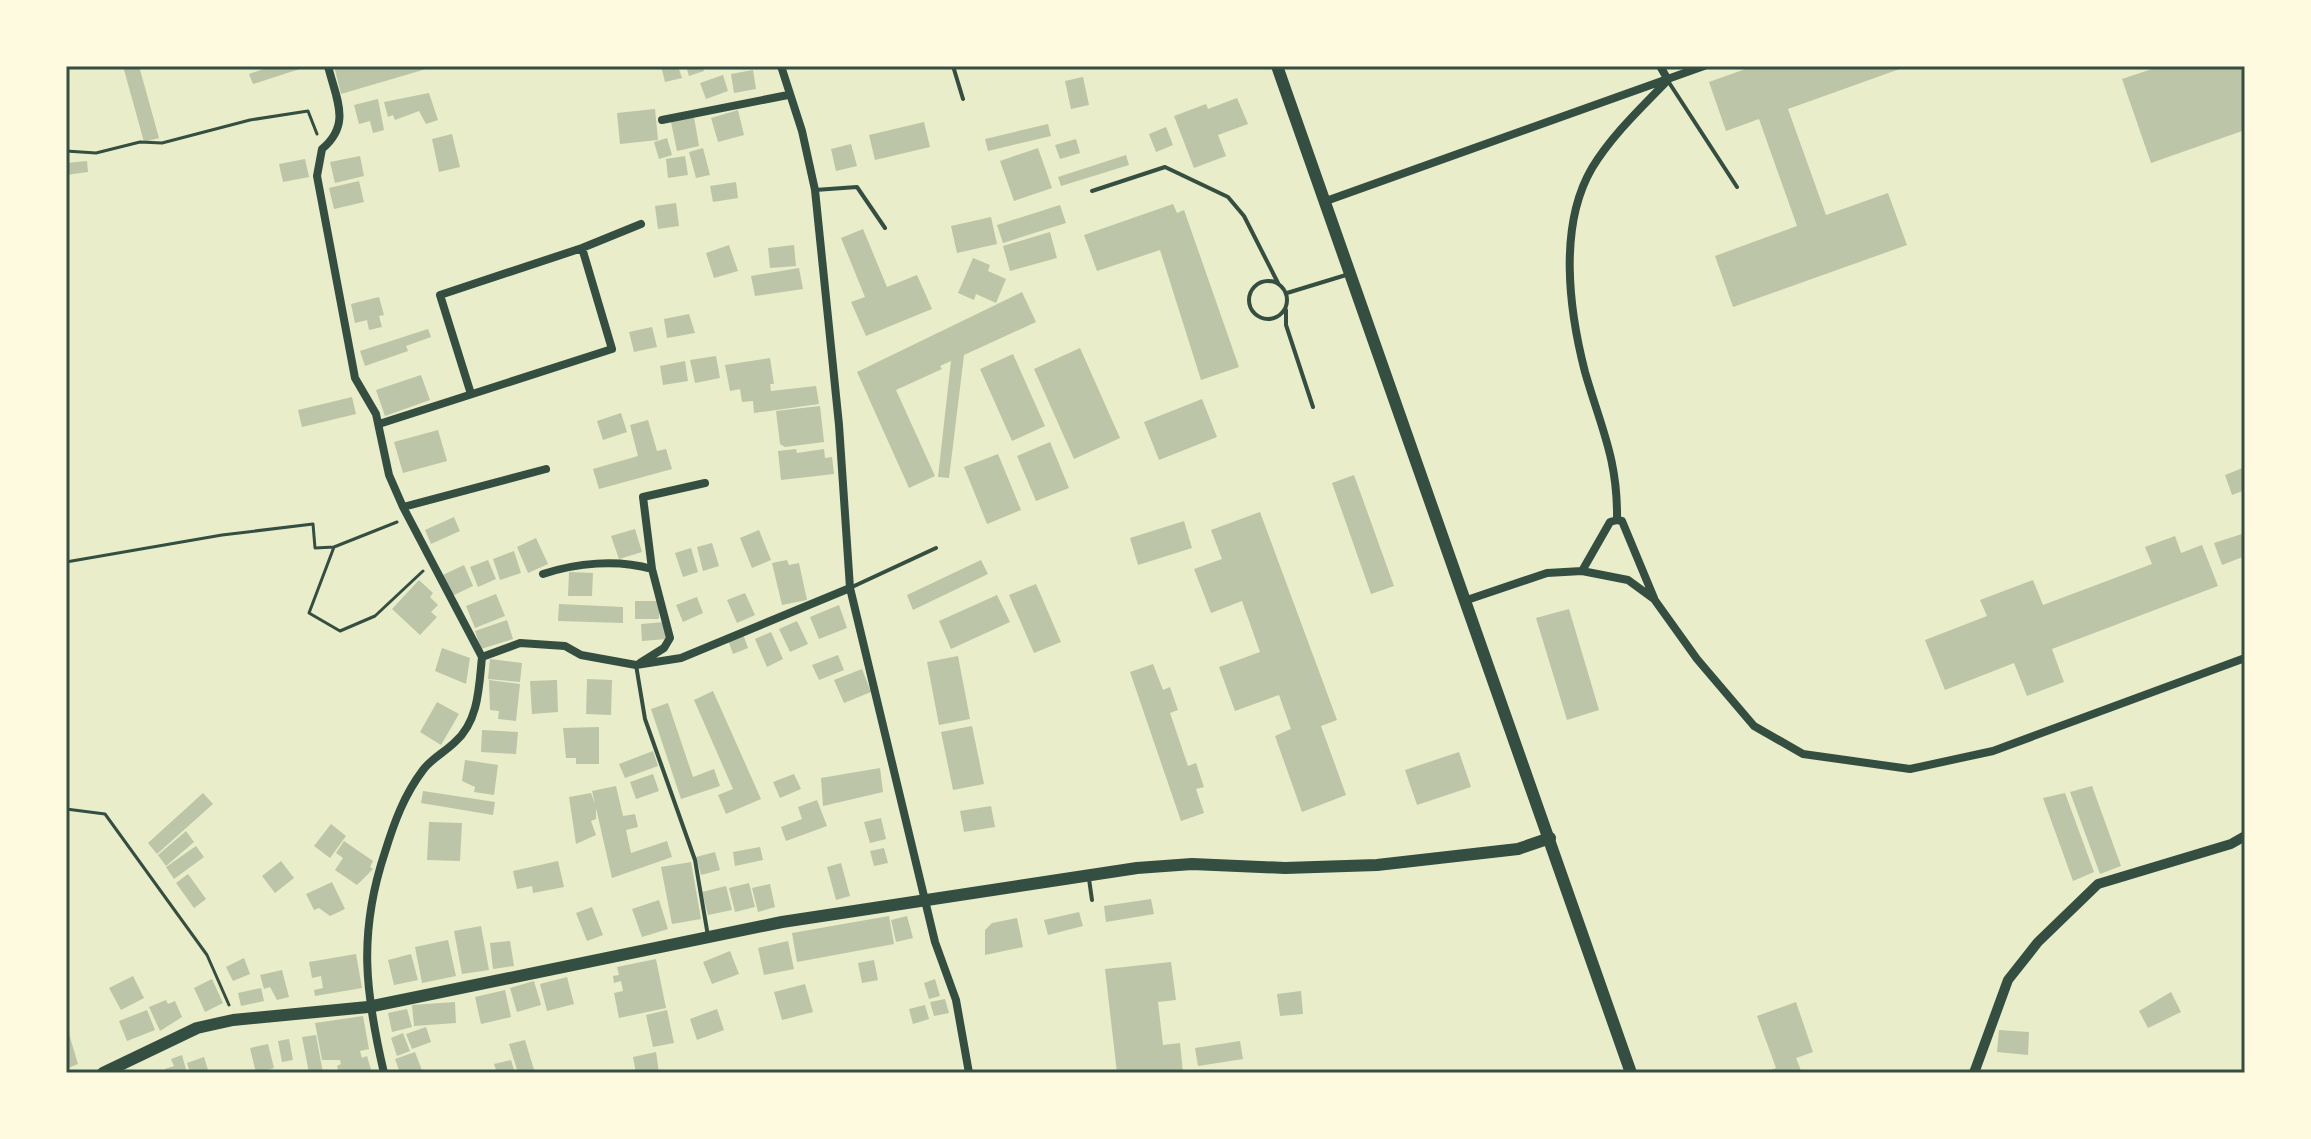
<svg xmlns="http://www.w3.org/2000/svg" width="2311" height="1139" viewBox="0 0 2311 1139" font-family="Inter,sans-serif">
<rect width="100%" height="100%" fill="#e9edc9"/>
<!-- building -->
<path fill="#bcc5a7" d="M123 66H139L159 138 144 142Z
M272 66H306V67L253 84 249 74Z
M334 66H433V67L341 94Z
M661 66H678L682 78 665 82Z
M686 66H703L704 71 689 76Z
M1754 66H1908L1788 109 1826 215 1888 193 1907 245 1733 307 1715 256 1797 226 1759 119 1726 131 1709 82Z
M2161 66H2245V130L2151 163 2122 79Z
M753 70 756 89 734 93 731 74Z
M723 75 728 91 706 99 700 83Z
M1083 77 1089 105 1071 109 1065 81Z
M429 93 438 120 426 124 419 111 395 120 393 115 388 117 384 102Z
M1237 98 1248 124 1218 135 1226 156 1194 168 1174 116 1206 104 1208 109Z
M378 99 384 130 373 133 370 121 359 124 354 105Z
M655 109 658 140 620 144 617 113Z
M738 110 744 135 718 142 711 118Z
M694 117 699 146 677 151 671 122Z
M924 122 930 147 875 160 869 135Z
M1048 124 1051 136 988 151 985 139Z
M1166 127 1173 145 1156 152 1149 134Z
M452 134 460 167 439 172 432 139Z
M667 138 672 155 659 159 654 142Z
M1076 139 1080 153 1060 159 1055 145Z
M851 144 857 166 836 171 831 149Z
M703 148 710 175 696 178 689 152Z
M1038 148 1052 188 1014 201 1000 161Z
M1126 155 1129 165 1061 186 1058 177Z
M360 156 364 176 335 183 330 162Z
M685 156 688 175 668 178 666 159Z
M305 159 309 177 283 182 279 164Z
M87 161 88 172 66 175V163Z
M359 181 364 202 334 209 329 188Z
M736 182 738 198 713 202 710 186Z
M676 203 679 226 658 229 655 206Z
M1173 204 1177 213 1184 210 1239 367 1201 380 1160 250 1097 271 1084 235Z
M1060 205 1066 223 1003 243 997 225Z
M991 217 997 244 957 253 951 226Z
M863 229 887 287 917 275 932 309 866 336 851 302 865 297 841 238Z
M1050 232 1057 258 1010 271 1003 246Z
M729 245 738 271 714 278 706 253Z
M794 245 796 266 770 268 768 248Z
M973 258 990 265 988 271 1006 279 996 303 976 294 974 300 958 293Z
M799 268 803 289 755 296 751 276Z
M1022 292 1036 322 964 355 949 478 938 477 951 361 940 366 942 369 896 390 935 476 909 488 857 372Z
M379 297 384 315 379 316 382 327 369 330 367 320 355 323 351 304Z
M689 314 695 333 667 338 664 319Z
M652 327 657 347 634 352 629 332Z
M428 329 431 337 406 346 408 351 365 366 360 351Z
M1080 348 1120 438 1074 459 1034 369Z
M1013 354 1045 426 1012 441 980 369Z
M716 356 720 378 695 383 690 360Z
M770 358 774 384H770L771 391 816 386 819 404 754 413 753 401 742 402 740 389 730 391 725 365Z
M685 361 688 381 663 385 660 366Z
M421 375 430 400 385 416 376 390Z
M352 397 356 414 302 427 298 410Z
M1202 399 1217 437 1159 460 1144 422Z
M820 406 824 442 785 447 780 444 776 411Z
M621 413 627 432 603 440 597 421Z
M648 420 657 451 666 449 672 469 599 489 593 469 638 456 630 425Z
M438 430 447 461 403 473 394 442Z
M1050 442 1069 488 1036 501 1017 456Z
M796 449 797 453 824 449 825 458 832 457 834 474 781 480 778 451Z
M998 454 1021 510 987 524 964 467Z
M2245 467V490L2232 495 2225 475Z
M1354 475 1394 586 1371 594 1332 483Z
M1260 512 1337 720 1321 726 1346 795 1302 812 1275 736 1291 729 1279 695 1235 711 1219 667 1260 652 1242 601 1211 613 1194 569 1222 559 1211 530Z
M454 517 460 531 431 544 425 530Z
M1184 521 1192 548 1138 565 1130 538Z
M635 529 642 552 619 559 611 536Z
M759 530 771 560 752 568 740 538Z
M2245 533V556L2222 565 2214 543Z
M2175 536 2181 553 2202 545 2218 586 2052 649 2064 682 2027 696 2014 663 1945 690 1925 640 1987 616 1980 600 2033 580 2043 605 2152 564 2145 547Z
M536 538 548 564 528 573 517 547Z
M712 543 719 566 703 571 697 547Z
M691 548 698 572 683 577 675 553Z
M514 551 521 573 500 580 493 559Z
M488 560 496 579 478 587 470 567Z
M787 560 789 565 799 563 807 600 782 605 772 563Z
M981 560 988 574 913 610 907 595Z
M464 565 473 586 452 596 443 575Z
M569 572 593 573 592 596H568Z
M419 580 433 593 430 597 438 605 431 612 437 617 420 635 392 609Z
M1036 584 1061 642 1034 653 1009 595Z
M745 593 755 615 737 623 727 600Z
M496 594 505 616 475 628 466 606Z
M997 595 1010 622 951 649 939 621Z
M697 597 703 613 683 622 676 605Z
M635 601H659V619H635Z
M559 604 623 607V623L558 621Z
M839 605 847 628 819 639 810 617Z
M1569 609 1599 710 1567 720 1536 618Z
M507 620 513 639 481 649 475 631Z
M797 621 808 644 790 652 779 629Z
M665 622 666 639 642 641 641 624Z
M771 632 783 659 767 667 755 639Z
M743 634 748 648 733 654 728 640Z
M442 648 470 658 466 684 435 671Z
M838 655 844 670 819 680 812 665Z
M958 656 970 719 939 725 927 662Z
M490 659 522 663 520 682 488 679Z
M1153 664 1163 690 1170 687 1178 710 1170 713 1188 766 1196 763 1204 787 1196 789 1204 813 1181 821 1130 672Z
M862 669 871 692 844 703 834 680Z
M587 679 612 680 611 715 586 714Z
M489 680 520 684 516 721 498 719 499 711 490 710Z
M557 680 558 712 532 714 530 681Z
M713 691 761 799 726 814 718 795 733 789 694 700Z
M437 702 459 714 441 745 420 732Z
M668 703 693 777 714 769 720 786 681 799 651 709Z
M972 726 984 784 953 790 941 732Z
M599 727V764H576V758H566L563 728Z
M482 730 518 732 516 754 481 752Z
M653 751 658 766 625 778 619 764Z
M1459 752 1471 787 1417 805 1405 770Z
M465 760 498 765 494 795 474 792 475 787 462 781Z
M880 768 883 792 823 806 821 778Z
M653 774 659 791 636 799 630 782Z
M794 774 801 789 780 798 773 782Z
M616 786 623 816 635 814 638 827 626 830 631 853 667 841 672 857 612 878 596 808V819L591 821 596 835 576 844 569 797 591 793 595 804 592 791Z
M2092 786 2121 866 2100 874 2070 792Z
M423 791 495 802 493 815 421 803Z
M203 793 213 804 157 854 148 843Z
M2065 793 2094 872 2073 881 2043 798Z
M817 800 827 826 786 841 781 827 802 819 798 807Z
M991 806 995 827 964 832 960 811Z
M881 818 886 839 870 843 864 822Z
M429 822 462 823 460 861 427 860Z
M331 824 346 836 330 858 314 846Z
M186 831 194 842 166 866 158 855Z
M344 841 373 861 370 867 373 869 357 885 335 870 343 858 336 853Z
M196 846 204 857 174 879 166 867Z
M760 847 763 860 735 866 733 852Z
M884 848 888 863 874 866 870 851Z
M715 852 720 870 701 875 696 857Z
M281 861 294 878 275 893 262 876Z
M558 861 564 887 533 893 532 886 517 889 513 871Z
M691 862 701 919 672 924 661 867Z
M841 863 850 896 836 900 827 867Z
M188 874 206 899 194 908 176 883Z
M332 882 345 909 330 916 319 908 314 910 306 894Z
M749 883 755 907 735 912 729 888Z
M770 884 775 907 758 912 752 888Z
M726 886 732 910 708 915 702 892Z
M1151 899 1154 914 1106 922 1104 906Z
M659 900 668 929 642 937 632 909Z
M592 907 603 935 587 941 576 913Z
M1079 912 1083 926 1048 935 1044 920Z
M889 916 894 944 797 962 792 933Z
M907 916 913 938 896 942 891 920Z
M1017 918 1023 947 985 955V930L992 923Z
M481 926 489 970 462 974 454 931Z
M448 940 456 976 422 983 415 947Z
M510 941 514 966 493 969 490 943Z
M788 941 794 969 764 975 758 948Z
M730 951 739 974 712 984 703 962Z
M356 954 362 988 315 996 314 990 323 988 321 976 312 978 309 962Z
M411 954 418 980 394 985 388 960Z
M244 958 250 974 233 981 226 967Z
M656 959 666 1008 619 1018 614 993 623 991 621 981 614 983 613 976 619 975 617 967Z
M874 960 878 980 862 983 858 963Z
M1171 962 1176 1000 1158 1002 1163 1045 1180 1043 1183 1073H1117L1105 969Z
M282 970 289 997 277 1000 270 987 264 989 260 975Z
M133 976 144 998 121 1010 109 988Z
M567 977 574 1004 547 1011 540 984Z
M212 979 223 1003 205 1012 194 988Z
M935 979 940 996 929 999 924 983Z
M534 981 541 1005 517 1012 510 988Z
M805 984 813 1012 782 1020 774 992Z
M261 988 264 1001 241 1006 238 993Z
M505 990 511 1017 481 1024 475 997Z
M1301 991 1303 1014 1280 1016 1277 994Z
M2171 992 2181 1012 2148 1028 2139 1011Z
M945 999 949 1013 934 1016 930 1002Z
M166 1000 168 1004 175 1001 182 1017 160 1031 149 1007Z
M455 1002 456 1023 414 1026 412 1005Z
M1796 1002 1813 1052 1796 1058 1802 1073H1763L1776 1068 1757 1016Z
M925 1005 929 1019 913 1024 909 1009Z
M407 1009 412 1027 392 1032 388 1013Z
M717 1009 724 1030 697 1040 690 1019Z
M147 1010 155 1030 127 1041 119 1021Z
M667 1010 674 1043 653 1047 646 1015Z
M363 1016 369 1049 360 1051 362 1058 367 1056 372 1073H339L337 1066 341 1064 340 1060H322L315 1023Z
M66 1024 78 1064 66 1069Z
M426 1027 431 1042 412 1049 406 1034Z
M1999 1030 2029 1032 2028 1055 1997 1052Z
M403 1033 410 1051 397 1056 391 1038Z
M316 1035 323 1073H309L302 1037Z
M289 1039 293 1060 282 1062 278 1041Z
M525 1040 535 1073H518L509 1044Z
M1240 1041 1243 1059 1198 1066 1195 1048Z
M268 1044 274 1068 256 1073 250 1048Z
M415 1052 423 1073H400L395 1059Z
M656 1052 659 1073H636L633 1057Z
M182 1055 187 1073H166L165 1069 174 1066 171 1059Z
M204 1057 208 1070 190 1073 187 1063Z
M511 1060 515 1073H497L494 1064Z"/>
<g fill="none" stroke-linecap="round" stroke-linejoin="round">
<!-- path -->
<path stroke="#344e41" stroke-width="3" d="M66 151 96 153 140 142 162 143 250 120 308 111 317 134
M334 547 397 522
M66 562 222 535 313 524 315 548 334 547 309 613 340 631 375 616 423 571
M66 809 105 814 207 955 229 1005"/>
<!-- service -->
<path stroke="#344e41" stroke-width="4" d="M953 66 963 99
M1668 81 1737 187
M815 190 857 187 885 228
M1092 191 1165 167 1228 197 1244 216 1278 283
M1249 300a19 19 0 1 1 38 0a19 19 0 1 1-38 0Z
M1287 293 1346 275
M1286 310V325L1313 407
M852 587 936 548
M636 665 645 719 695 860 708 936
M1089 879 1092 900"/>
<!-- minor -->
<path stroke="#344e41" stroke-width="8" d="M328 66C336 99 352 124 322 149L317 176 355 378 376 414 389 475 403 507 482 657
M781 66 802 131 815 190 839 425 850 588 935 942 956 1000 969 1073
M662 120 788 95
M1326 201 1704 66
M471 394 440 295 582 248 641 224
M379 424 612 349 582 248
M403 507 546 469
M652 569 643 497 705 483
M1582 571 1610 522 1617 520
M543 574C576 563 617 559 652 569L670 638 664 648 640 663
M1654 598 1622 521 1617 520C1618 459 1601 428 1585 372 1569 310 1558 226 1592 168 1612 135 1641 108 1668 80L1660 66
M1467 600 1547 573 1582 571 1628 580 1654 599 1697 659 1754 726 1803 754 1910 769 1993 751 2245 658
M384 1073C365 992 358 933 385 852 394 823 404 795 423 770 432 758 445 752 455 742 479 721 479 686 482 657L520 643 565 646 581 655 636 665 681 658 850 588"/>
<!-- tertiary -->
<path stroke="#344e41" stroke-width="10" d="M1974 1073 2008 980 2038 942 2098 884 2231 844 2245 836"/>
<!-- secondary -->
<path stroke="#344e41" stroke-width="12" d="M103 1073 197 1028 233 1020 368 1007 782 922 1137 868 1192 864 1285 868 1377 865 1518 849 1550 838"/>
<!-- primary -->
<path stroke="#344e41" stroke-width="12" d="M1277 66 1631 1073"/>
</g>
<!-- border -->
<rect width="2311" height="1139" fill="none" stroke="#fefae0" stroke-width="136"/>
<rect x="68" y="68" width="2175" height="1003" fill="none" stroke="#344e41" stroke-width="3"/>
</svg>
